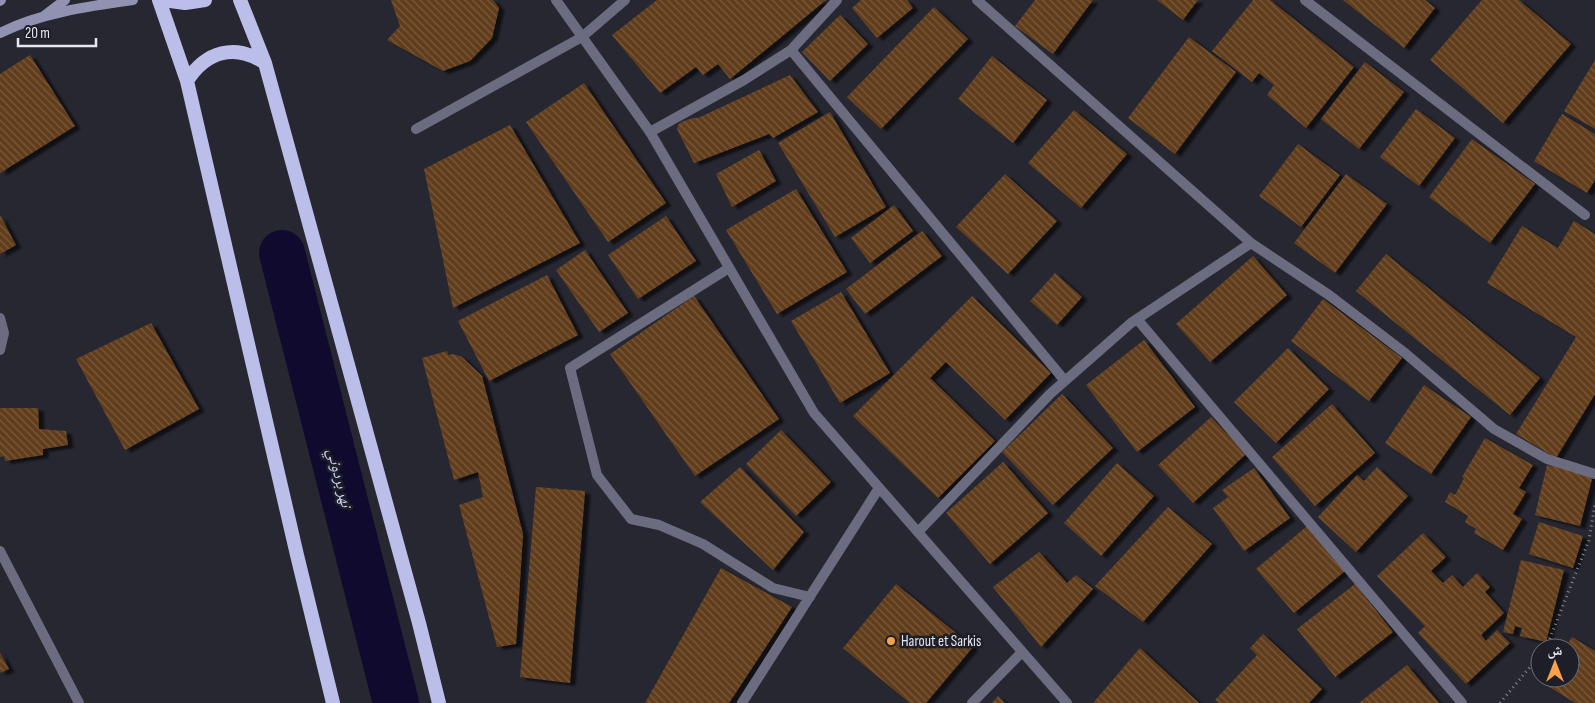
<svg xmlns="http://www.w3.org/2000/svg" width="1595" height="703" viewBox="0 0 1595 703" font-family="'Sofia Sans Condensed','Noto Naskh Arabic',sans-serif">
<defs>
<pattern id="building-back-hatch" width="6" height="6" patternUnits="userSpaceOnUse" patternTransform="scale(1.25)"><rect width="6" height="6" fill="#623e1d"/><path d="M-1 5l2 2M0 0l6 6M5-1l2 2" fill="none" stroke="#785a3e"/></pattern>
<filter id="shadow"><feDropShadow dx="5.5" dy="3" stdDeviation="1" flood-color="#0009"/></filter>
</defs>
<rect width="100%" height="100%" fill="#272732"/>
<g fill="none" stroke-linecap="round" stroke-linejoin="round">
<!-- river -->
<path stroke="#0f0a2e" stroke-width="46" d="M282 253 396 703"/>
</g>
<!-- building -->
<path fill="url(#building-back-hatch)" filter="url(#shadow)" d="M391 0H493L499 8 492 38 470 61 443 71 387 40 400 26Z
M657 0H826L730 79 718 64 703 75 696 67 660 93 612 35Z
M861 0H907L913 8 877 38 852 8Z
M1035 0H1093L1053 54 1015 26Z
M1157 0H1198L1183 20Z
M1253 0H1270L1354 67 1306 128 1267 95 1274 85 1259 73 1252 82 1212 51Z
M1343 0H1425L1435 8 1404 48Z
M1482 0H1519L1571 44 1503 123 1430 60Z
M934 7 968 39 881 129 847 97Z
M840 15 868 44 830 81 802 52Z
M1189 37 1236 72 1175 154 1128 118Z
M30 55 75 126 0 173V74Z
M992 56 1047 100 1013 143 958 99Z
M1595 60V129L1564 111Z
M1365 62 1404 92 1359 149 1321 119Z
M790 75 818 112 773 138 769 134 694 163 677 129 678 125 681 122 693 118H698Z
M584 83 666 203 608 242 526 122Z
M1416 109 1455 138 1419 186 1380 157Z
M1074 110 1127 154 1081 208 1028 163Z
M830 112 886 207 835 237 778 143Z
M1562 114 1595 134V180L1587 193 1534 161Z
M510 125 580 243 453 308 424 169Z
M1472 139 1535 184 1490 243 1429 197Z
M1298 144 1340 175 1301 227 1259 196Z
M759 150 776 181 732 207 716 174Z
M1005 174 1057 221 1008 274 956 227Z
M1346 174 1387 204 1335 273 1294 243Z
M796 189 847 272 777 314 726 230Z
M894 205 913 231 870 263 851 238Z
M0 215 16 245 0 254Z
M666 216 696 261 638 299 608 255Z
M1574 221 1595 234V394L1556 458 1516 434 1576 337 1487 283 1522 226 1558 248Z
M922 231 942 256 865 314 846 289Z
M585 250 628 313 599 332 556 270Z
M1386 254 1540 378 1510 415 1356 291Z
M1253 256 1287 295 1210 362 1176 324Z
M1055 273 1082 297 1057 325 1030 301Z
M547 275 578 335 489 381 458 321Z
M841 292 890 373 840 403 791 321Z
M694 296 779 419 695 476 610 354Z
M972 296 1051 373 1005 420 946 362 930 378 995 441 938 498 853 416Z
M1323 299 1402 358 1369 401 1291 341Z
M151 323 199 409 125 450 76 359Z
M1144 340 1195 407 1137 452 1086 385Z
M1288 348 1329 389 1276 443 1234 402Z
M447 351 448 355 453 354 462 357 482 376 523 534 516 644 497 647 459 505 483 497 478 472 454 480 422 358Z
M1424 385 1471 417 1431 474 1385 443Z
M1062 394 1113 448 1053 505 1002 452Z
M1332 404 1375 453 1315 506 1272 457Z
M0 408H38L39 429 66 431 68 445 43 449V455L5 461 4 456 0 457Z
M1211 417 1246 454 1193 503 1158 465Z
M781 430 831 482 796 516 746 464Z
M1485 438 1533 465 1519 488 1526 492 1513 514 1522 519 1503 550 1474 533 1476 529 1465 522 1468 516 1445 502 1450 492 1455 495 1464 478 1462 477Z
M1003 462 1048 513 990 564 946 513Z
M1117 463 1154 496 1101 556 1064 523Z
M1547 465 1593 475 1580 526 1535 515Z
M740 467 804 532 773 570 700 502Z
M1377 467 1408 496 1356 552 1318 517 1357 475 1364 481Z
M1254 468 1290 518 1244 551 1213 508 1228 497 1222 490Z
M536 487 585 491 570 683 520 677Z
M1168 507 1212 544 1143 622 1095 586Z
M1539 522 1583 536 1573 568 1529 554Z
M1307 526 1345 571 1294 613 1256 569Z
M1423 533 1446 557 1431 571 1443 583 1452 575 1463 587 1477 573 1490 587 1485 592 1504 613 1481 635 1486 641 1497 630 1510 643 1466 684 1418 633 1425 626 1377 576Z
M1039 552 1067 583 1076 575 1093 589 1041 647 993 587Z
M1521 560 1564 570 1546 642 1520 636 1522 628 1515 626 1513 634 1503 632Z
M721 568 792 607 729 703H645Z
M896 584 973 647 926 703H910L843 648Z
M1355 584 1393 632 1335 677 1297 629Z
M1263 634 1322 689 1309 703H1219L1215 700 1257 655 1250 648Z
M1572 637 1595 651V703H1575L1543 683 1547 678H1570V648H1565Z
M1140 648 1199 703H1093Z
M0 653 9 669 0 673Z
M1407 665 1439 703H1359Z
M998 696 1005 703H992Z"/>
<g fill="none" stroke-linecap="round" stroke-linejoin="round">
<!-- path -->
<path stroke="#8b8b94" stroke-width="3" stroke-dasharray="1 4" stroke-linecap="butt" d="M1546 648 1589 540 1595 504
M1500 703 1540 655"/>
<!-- service -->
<path stroke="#6b6c80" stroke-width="10" d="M416 129 582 37
M0 318 4 333 0 350"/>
<!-- minor -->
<path stroke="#6b6c80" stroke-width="10" d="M977 0 1251 243 1329 295 1405 353 1494 429 1547 459 1595 474
M1305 0 1585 215
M582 37 625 0
M791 50 1065 381
M650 132 744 80 791 50 837 0
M729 268 570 368 597 475 631 519 659 525 703 544 773 588 810 597
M1137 319 1462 703
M918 532 1050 394 1131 323 1251 243
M0 551 79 703
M742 703 879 488
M972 703 1022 652"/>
<!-- tertiary -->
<path stroke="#6b6c80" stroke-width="10" d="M556 0 650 132 814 413 1067 703"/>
<!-- secondary -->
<path stroke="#9192b2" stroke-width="10" d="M0 1 1 0
M44 16 65 0
M0 33C40 13 89 6 133 0"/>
<!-- trunk -->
<path stroke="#bcbeea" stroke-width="14" d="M159 0 187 81 297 555 333 703
M163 0 185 3 205 0
M240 0 265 63 419 623 439 703
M187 81C206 51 235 43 265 63"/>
</g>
<!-- markers -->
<circle fill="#f8a04b" stroke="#1d1e28" stroke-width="2" cx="891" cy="641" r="5"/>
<g text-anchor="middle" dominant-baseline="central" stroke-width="5" stroke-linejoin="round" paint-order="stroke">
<!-- poi labels -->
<g font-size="15" fill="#e6e7ee" stroke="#1d1e28" text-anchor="start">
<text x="901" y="641">Harout et Sarkis</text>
</g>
<!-- water labels -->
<g font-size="16" font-style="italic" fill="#c9cbf5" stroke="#1d1e28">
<text transform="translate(339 478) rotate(76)">نهر بردوني</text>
</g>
</g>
<!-- north arrow -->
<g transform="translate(1555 663)"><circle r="24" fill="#1d1e28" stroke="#6d6e77"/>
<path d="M0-4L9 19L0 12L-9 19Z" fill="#f8a04b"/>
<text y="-8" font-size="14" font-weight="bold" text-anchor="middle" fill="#e6e7ee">ش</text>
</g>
<!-- scale -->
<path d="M18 38v8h78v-8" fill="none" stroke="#e6e7ee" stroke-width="2.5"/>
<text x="25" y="38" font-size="15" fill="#e6e7ee" stroke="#1d1e28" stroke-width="4" paint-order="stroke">20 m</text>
</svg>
